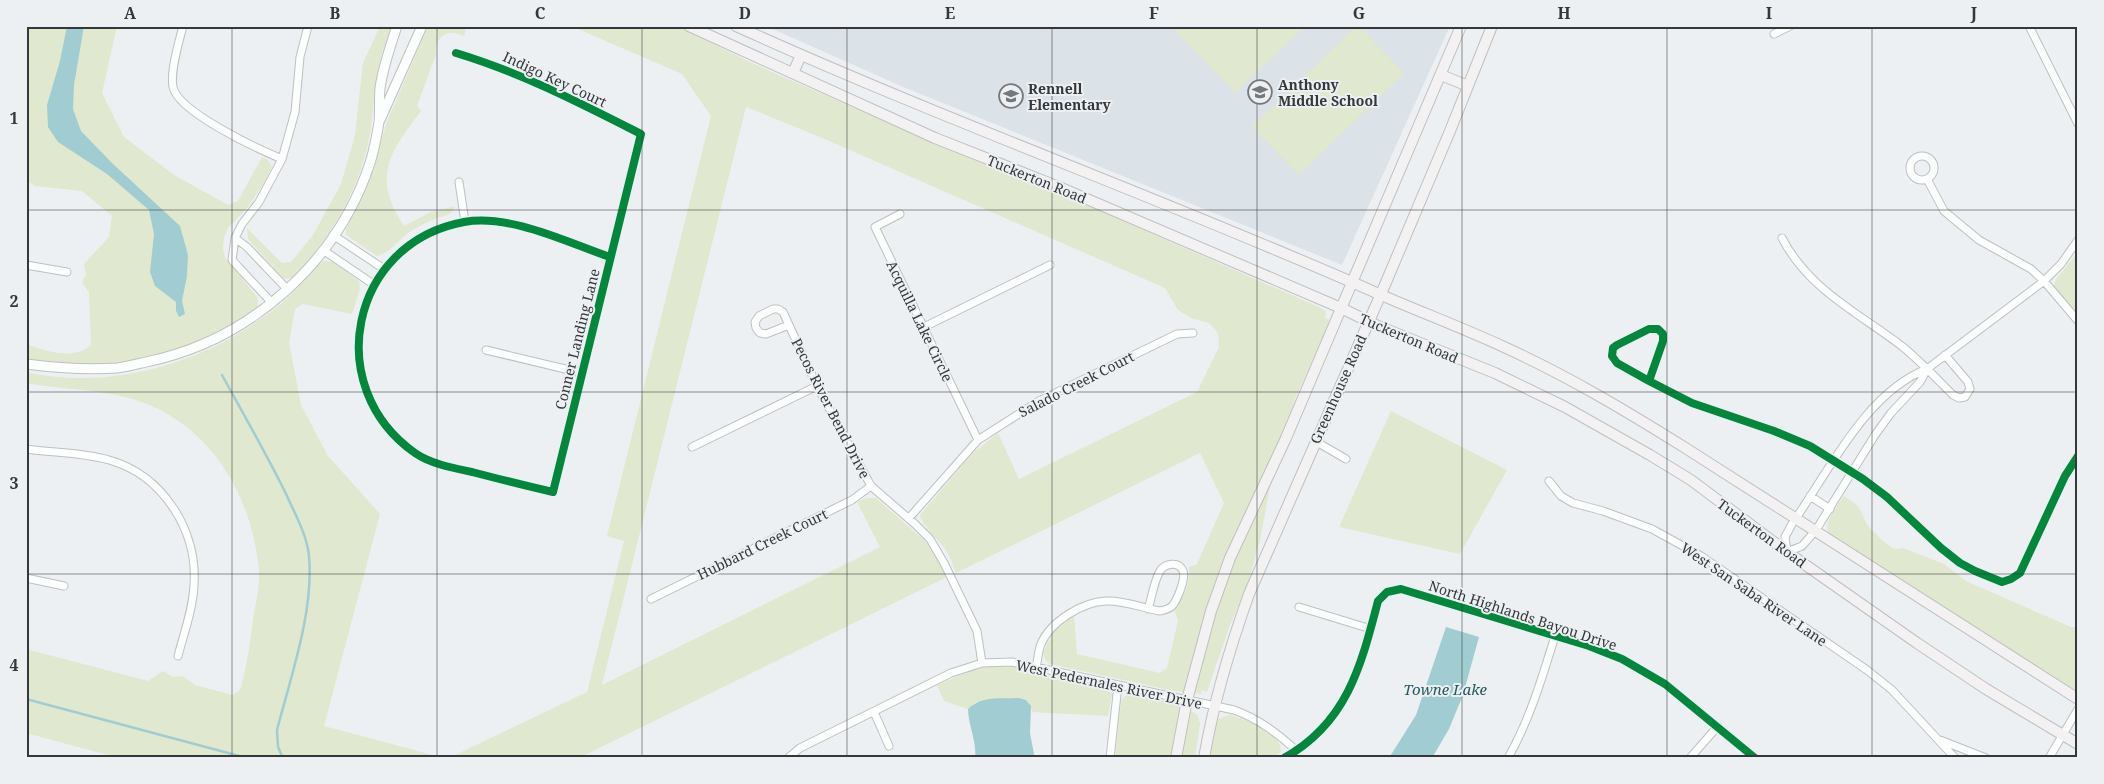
<svg xmlns="http://www.w3.org/2000/svg" width="2104" height="784" viewBox="0 0 2104 784" font-family="'Noto Serif',serif">
<rect width="100%" height="100%" fill="#edf0f2"/>
<!-- built -->
<path fill="#dbe2e8" d="M766 26H1450L1342 265 901 86Z"/>
<!-- green -->
<path fill="#e0e8cf" d="M26 26H117L102 93 124 137 174 175 228 205 238 201 262 157 268 160 272 167 262 186 247 208 228 228 224 237 223 248 225 257 258 298 257 308C211 338 160 362 103 365 78 367 52 363 26 360V344C47 351 73 361 91 345L89 293 82 282 86 275 84 264 109 237 112 216 82 191 35 186 26 180Z
M380 26H392C385 43 379 60 377 78 373 98 373 119 369 139 359 190 329 241 292 278L283 279 248 239 247 228 282 263 291 262 313 235 341 184 355 135 363 63Z
M428 26H467L464 36C448 28 434 36 436 54L417 106 421 111C390 152 371 177 404 226L431 212 455 206C452 216 445 215 437 218 427 222 417 227 408 233 399 240 388 254 377 256L349 237 346 234V229L367 186 387 122Z
M571 26H677L752 63 936 144 1023 177 1321 308 1326 312 1325 318 1329 319 1328 326 1295 399 1270 487 1260 540 1248 583 1230 625 1207 692 1201 690 1202 694 1174 691 1050 664 1046 661 1043 653 1053 632 1074 616 1077 654 1160 673 1167 668 1178 621 1174 608C1185 599 1190 581 1189 567L1197 564 1224 503 1200 453 956 573C953 565 950 557 946 550 939 540 921 525 920 515L971 455 998 433 1019 479 1197 392 1219 347 1218 333 1209 323 1191 318 1178 310 1165 288 820 137 746 107 602 685 880 547 857 502 866 498H876L926 542 933 552 947 577 585 755 584 758H449L587 692 624 541 607 536 711 116 682 74Z
M1183 26H1306L1235 93 1176 32Z
M1356 26H1359L1404 73 1299 175 1252 127Z
M2078 252V316L2054 287 2056 279Z
M324 261 333 262 359 281 360 289 352 314 303 304 295 309 289 343 301 405 328 456 380 514 324 726 444 758H119L26 733V649L148 681 163 671 173 677 183 676 195 685 233 695 240 690C247 667 250 643 253 619 255 607 258 594 259 582 260 569 257 556 255 544 243 482 203 424 142 402 104 389 65 390 26 383V372C104 390 195 366 259 320 273 311 286 300 297 288 306 279 314 268 324 261Z
M1391 411 1507 470 1460 554 1339 527Z
M1844 496 1858 506 1868 526 1883 541 1894 549 1903 548 1944 564 1966 581 2071 627H2078V693L1829 534C1822 522 1838 506 1844 496Z
M988 667H1017L1106 687 1112 694 1108 716 1032 712 1031 706 975 702 968 709 944 701 937 685 972 670Z
M1128 693 1173 702 1197 714 1200 724 1195 758H1115L1121 701Z
M1230 715C1246 720 1282 732 1281 752L1273 758H1209L1216 723 1218 719Z"/>
<!-- water -->
<path fill="#a1cdd2" d="M67 26H84L74 85 73 109 81 131 112 163 180 226 188 255 187 276 182 301 185 314 179 317 176 311V302L155 286 150 272 154 234 149 210 107 174 58 142 48 127 47 105 60 61Z
M1446 627 1479 637 1463 695 1449 729 1432 758H1389L1416 715Z
M1019 698 1026 700 1031 706 1030 733 1034 754 1032 758H975C977 741 968 725 968 709 981 695 1001 699 1019 698Z"/>
<g fill="none" stroke-linecap="round" stroke-linejoin="round">
<!-- stream -->
<path stroke="#a1cdd2" stroke-width="2.5" d="M222 375C244 415 267 455 287 496 295 514 307 535 309 556 314 611 291 676 277 730L278 747 283 758
M26 699 247 758"/>
<!-- minor casing -->
<g stroke="#bec0c1" stroke-width="9">
<path id="minor" d="M183 26C179 42 170 71 173 87 178 112 258 149 282 159
M2029 26 2078 124
M1774 34 1790 26
M456 53C522 73 580 103 641 134L553 492C526 486 499 479 472 472 453 468 431 464 415 453 321 387 350 243 464 222 511 214 566 242 610 257
M1910 168a12 12 0 1 1 24 0a12 12 0 1 1-24 0Z
M1927 179 1944 211 1979 240 2031 269 2044 281 2078 321
M459 182 465 222
M900 214 875 227 978 440
M333 235 384 269
M235 238 247 247 287 289
M1782 238C1809 290 1859 313 1903 347 1921 362 1937 379 1953 395L1959 398 1965 397 1970 389 1968 382 1945 355
M323 250 373 284
M26 265 67 272
M272 303 232 260 235 238 242 224 259 202 282 159 295 112 300 57 308 26
M789 325 766 334 760 333 756 328 755 322 759 316 773 309H778L783 312 789 325 817 386 871 486 915 524 930 539 944 563 977 631 982 663
M924 327 1050 265
M486 350 582 373
M1927 369 1920 382 1891 413 1875 435 1816 530 1802 546 1787 552 1785 537 1792 524C1828 473 1866 392 1927 369L2044 281 2061 264 2078 240
M1649 381 1617 363 1612 356 1613 348 1617 345 1649 329H1658L1663 334V341L1649 381 1692 403 1774 431 1810 446 1863 479 1887 497 1941 548 1960 563 1975 571 2002 582 2011 579 2020 573 2065 476 2078 456
M1315 441 1346 459
M692 447 817 386
M26 449C54 453 82 452 109 460 163 475 198 531 194 585 193 609 184 633 178 656
M1549 481 1561 496 1573 503 1603 511 1652 529 1701 556 1867 670 1892 690 1955 758
M1810 496 1830 509
M909 518 978 440 1039 401 1177 334 1193 333
M26 578 64 586
M651 599 852 500 871 486
M1299 607 1371 629
M1036 667C1038 660 1038 651 1041 644 1050 622 1082 602 1106 601 1123 600 1143 608 1160 611 1165 610 1170 609 1173 605 1178 598 1186 578 1183 571 1179 561 1165 563 1160 571 1154 581 1152 597 1148 609
M874 712 889 746
M1940 740 1986 758
M788 758 800 748 951 673 982 663 1012 662 1234 710C1259 719 1277 733 1297 751
M1110 758 1118 685
M1284 758C1347 723 1361 666 1378 601L1387 592 1401 589 1589 646 1622 659 1665 684 1755 758
M1508 758C1530 719 1542 678 1555 636
M1690 758 1718 726
M2049 758 2078 709"/>
</g>
<!-- tertiary casing -->
<g stroke="#bec0c1" stroke-width="11">
<path id="tertiary" d="M380 120 422 26
M26 364C57 368 86 370 117 368 126 367 137 364 146 362 249 341 337 263 370 163 374 150 377 135 379 122 380 111 379 99 380 88 383 67 390 47 397 26"/>
</g>
<!-- secondary casing -->
<g stroke="#bec0c1" stroke-width="12">
<path id="secondary" d="M689 26 935 138 1059 187 1341 308 1378 326 1495 373 1565 407 1650 455 1691 480 1787 552 1917 643 1986 689 2078 744
M736 26C948 122 1167 200 1379 294 1420 312 1463 328 1504 347 1568 376 1628 412 1687 449L2078 699
M793 73 801 55
M1441 75 1468 86
M1176 758 1187 700 1211 611 1230 558 1286 438 1461 26
M1204 758C1214 700 1229 650 1249 594L1384 287 1450 131 1492 26"/>
</g>
<!-- minor -->
<use href="#minor" stroke="#fcfdfd" stroke-width="7"/>
<!-- tertiary -->
<use href="#tertiary" stroke="#fcfdfd" stroke-width="9"/>
<!-- secondary -->
<use href="#secondary" stroke="#f3f1f2" stroke-width="10"/>
<!-- cycleway casing -->
<g stroke="#ecf0f3" stroke-width="11">
<path id="cycleway" d="M456 53C522 73 580 103 641 134L553 492C526 486 499 479 472 472 453 468 431 464 415 453 321 387 350 243 464 222 511 214 566 242 610 257
M1649 381 1617 363 1612 356 1613 348 1617 345 1649 329H1658L1663 334V341L1649 381 1692 403 1774 431 1810 446 1863 479 1887 497 1941 548 1960 563 1975 571 2002 582 2011 579 2020 573 2065 476 2078 456
M1284 758C1347 723 1361 666 1378 601L1387 592 1401 589 1589 646 1622 659 1665 684 1755 758"/>
</g>
<!-- cycleway -->
<use href="#cycleway" stroke="#00873e" stroke-width="8"/>
</g>
<!-- grid -->
<path fill="none" stroke="#363739" stroke-width="1" stroke-opacity="0.55" d="M232 26V758M437 26V758M642 26V758M847 26V758M1052 26V758M1257 26V758M1462 26V758M1667 26V758M1872 26V758M26 210H2078M26 392H2078M26 574H2078"/>
<!-- icons -->
<defs>
<g id="school-ring" transform="scale(1.25)"><circle r="9.5" fill="#ecf0f3" stroke="#76787a" stroke-width="1.5"/><path d="M0-5L7-2L0 1L-7-2ZM-4 1L0 2.5L4 1V4Q0 6-4 4Z" fill="#76787a"/></g>
</defs>
<g fill-rule="evenodd">
<use href="#school-ring" x="1260" y="92"/>
<use href="#school-ring" x="1011" y="96"/>
</g>
<g text-anchor="middle" dominant-baseline="central" stroke-width="4" stroke-linejoin="round" paint-order="stroke">
<!-- street labels -->
<g font-size="14" fill="#363739" stroke="#ecf0f3">
<text transform="translate(555 79) rotate(25)">Indigo Key Court</text>
<text transform="translate(1037 179) rotate(22)">Tuckerton Road</text>
<text transform="translate(920 321) rotate(64)">Acquilla Lake Circle</text>
<text transform="translate(1409 338) rotate(23)">Tuckerton Road</text>
<text transform="translate(577 339) rotate(-76)">Conner Landing Lane</text>
<text transform="translate(1076 384) rotate(-27)">Salado Creek Court</text>
<text transform="translate(1338 389) rotate(-66)">Greenhouse Road</text>
<text transform="translate(831 408) rotate(63)">Pecos River Bend Drive</text>
<text transform="translate(1762 533) rotate(36)">Tuckerton Road</text>
<text transform="translate(762 544) rotate(-26)">Hubbard Creek Court</text>
<text transform="translate(1754 594) rotate(34)">West San Saba River Lane</text>
<text transform="translate(1523 615) rotate(18)">North Highlands Bayou Drive</text>
<text transform="translate(1109 684) rotate(12)">West Pedernales River Drive</text>
</g>
<!-- poi labels -->
<g font-size="14" font-weight="bold" fill="#363739" stroke="#ecf0f3" text-anchor="start">
<text x="1278" y="84">Anthony<tspan x="1278" dy="16">Middle School</tspan></text>
<text x="1028" y="88">Rennell<tspan x="1028" dy="16">Elementary</tspan></text>
</g>
<!-- water labels -->
<g font-size="15" font-style="italic" fill="#24585f" stroke="#ecf0f3">
<text x="1445" y="689">Towne Lake</text>
</g>
</g>
<!-- border -->
<rect width="2104" height="784" fill="none" stroke="#ecf0f3" stroke-width="55"/>
<rect x="28" y="28" width="2048" height="728" fill="none" stroke="#363739" stroke-width="2"/>
<g font-size="16" text-anchor="middle" font-weight="bold" fill="#363739">
<text x="130" y="19">A</text>
<text x="335" y="19">B</text>
<text x="540" y="19">C</text>
<text x="745" y="19">D</text>
<text x="950" y="19">E</text>
<text x="1154" y="19">F</text>
<text x="1359" y="19">G</text>
<text x="1564" y="19">H</text>
<text x="1769" y="19">I</text>
<text x="1974" y="19">J</text>
<text x="14" y="124">1</text>
<text x="14" y="307">2</text>
<text x="14" y="489">3</text>
<text x="14" y="671">4</text>
</g>
</svg>
